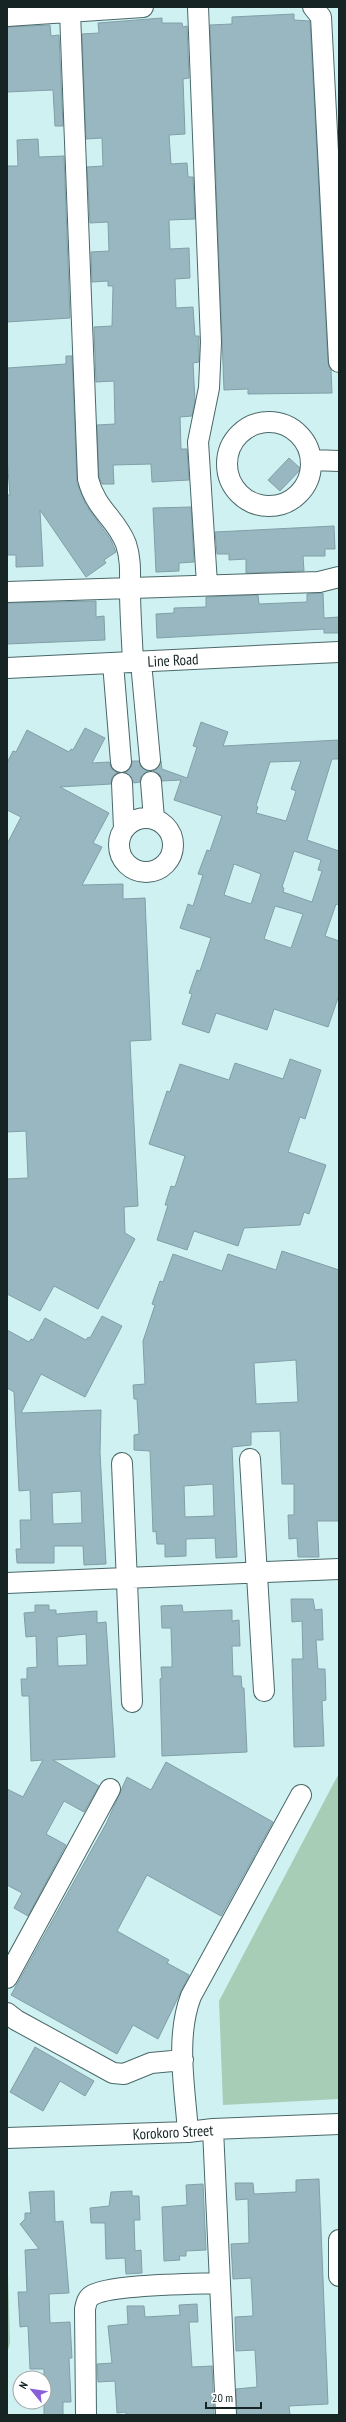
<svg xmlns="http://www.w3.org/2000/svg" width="346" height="2422" viewBox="0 0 346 2422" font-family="'PT Sans Narrow',sans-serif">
<rect width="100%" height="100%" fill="#d0f1f2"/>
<!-- green -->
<path fill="#a8cdb7" d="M338 1775 339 2099 223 2105 219 2001Z
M7 2238 10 2343 7 2354Z"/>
<!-- building -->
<path fill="#99b7c0" stroke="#829fa8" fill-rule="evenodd" d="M294 14V20L310 21 328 363 331 369 332 393 248 394V389L224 390 210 25 232 24V17Z
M162 18V23H182L183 27 187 26 189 78 183 79 185 134 169 135 171 164 187 163 188 177H193L195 219 169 220 170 249 189 248 190 278 175 279 176 308 193 307 195 336H199V362L193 363 195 401 192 416 180 417 181 449H187L189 480 152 482 151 464 113 465 114 484H102L99 477 97 425 115 424 114 381 96 382 94 327 112 326 113 286H108V281L92 282 91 252 109 251 108 222 90 223 87 167 103 166 102 138 86 139 82 34 99 33 98 23Z
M50 25 51 36 59 35 63 126H55L53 90 7 92V27Z
M38 139 39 157 64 156 70 318 7 322V166H18L17 140Z
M66 356H72L77 483 86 505 111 540 116 552 104 560 106 563 86 577 40 510 43 566 16 567V555H7V495H10L7 457V368L66 364Z
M289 458 301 469 280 491 268 480Z
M191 507 194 562 179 563V571L156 572 153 508Z
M334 526 335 549H325V556H303L304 571 246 573V559L229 560V554H217L215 532Z
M323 593 324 618 339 617V633H324V629L157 638 156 614 174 613V608L206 607V597L258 595 259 604 307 602V594Z
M96 601V617L104 616 105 640 7 644V603Z
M201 722 228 732 223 746 339 740V759H332L307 840 339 851V905L336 904 325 936 339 941V995L328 1027 274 1009 267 1030 216 1013 209 1033 182 1024 192 994 189 993 197 970 200 971 211 938 180 928 188 904 193 906 203 875 198 874 207 850 210 851 222 816 174 800 181 780 162 781 160 775 153 771 157 769 161 761 162 769 187 778 197 747 193 746ZM301 761 291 789 296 791 286 821 256 813 258 807 256 806 270 762ZM294 851 321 860 318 870 322 871 312 902 283 892 284 888 282 887ZM234 864 261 874 251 904 224 895ZM275 906 303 914 291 948 264 939Z
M85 728 105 738 92 763 109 762 112 769 118 773 112 777 111 784 60 787 109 813 93 843 102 847 82 885 123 884V899L145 898 151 1040 130 1041 138 1206 124 1207 125 1233 135 1239 98 1309 54 1286 40 1311 7 1294V1179L28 1178 26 1131 7 1132V844L21 817 7 810V763L13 751 16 752 27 730 69 752 71 749 73 750Z
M132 761H139L141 767 148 771 141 777 140 782 134 783 131 777 125 772 131 767Z
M290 1059 321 1070 305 1119 300 1117 288 1152 326 1165 309 1214 304 1212 300 1225 244 1228 238 1246 194 1231 187 1250 157 1240 168 1205H165L171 1186 175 1187 185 1156 149 1144 167 1091 170 1092 180 1064 229 1080 235 1063 283 1079Z
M282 1251 339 1270V1521H317L319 1557H298L297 1538 289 1539 288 1515H294V1484H282L280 1431 251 1432V1445L232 1447 237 1557 216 1558 215 1538 186 1539V1556L165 1557V1544H157L156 1531 153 1532 150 1451 134 1450V1435L139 1434 137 1399H134L133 1385 145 1384 143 1341 155 1305 152 1304 160 1281 163 1282 173 1254 222 1271 228 1254 276 1270ZM296 1360 298 1402 256 1404 254 1363ZM213 1484 214 1516 185 1517 184 1486Z
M102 1316 122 1326 85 1397 41 1374 21 1413 101 1410 100 1452 106 1564 84 1565 83 1546H54V1563H17L16 1549H21L20 1520H31L30 1490 19 1491 14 1392 7 1388V1330L29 1342 31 1339 33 1340 45 1318 86 1340 88 1337 90 1338ZM81 1491 82 1523 53 1524 52 1493Z
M291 1599H313L315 1610 322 1609 323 1640H316L318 1669H325L326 1700 322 1701 324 1746 294 1747 292 1659H303L302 1621 292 1622Z
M35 1605H49V1610H56V1614L97 1611V1623L106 1622 115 1757 53 1760 99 1786 84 1812 64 1801 46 1834 66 1845 28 1916 14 1908 22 1893 7 1885V1789L23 1797 43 1760 31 1761 29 1696H22L21 1679H27V1668L37 1667 36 1636 26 1637 24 1613 35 1612ZM86 1634 87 1665 58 1666 57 1637Z
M182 1605 183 1612 232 1610V1621L239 1620 240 1646H232L233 1676H241L242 1688H244L247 1752 162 1756 160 1679 162 1678 161 1667H172V1658L171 1628H162L161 1606Z
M166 1762 273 1822 221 1916 147 1875 117 1931 169 1960 167 1963 189 1975 158 2039 133 2025 117 2054 11 1995 106 1824 127 1777 151 1790Z
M35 2047 94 2081 85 2096 60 2081 43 2111 10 2092Z
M319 2179 328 2404 289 2406 290 2415H237L236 2389 257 2387 255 2350 236 2351 235 2317 253 2316 251 2278 233 2279 231 2244 249 2243 248 2199 236 2200 235 2183H253L254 2194 296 2192V2180Z
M203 2184 206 2250 186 2251V2256H179L180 2260 164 2261 162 2207 187 2205 186 2185Z
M54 2191 55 2222 63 2221 69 2293 49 2294 50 2323 70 2322 72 2358H69L71 2402H63V2415H44V2369H30L28 2326 20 2327 18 2292H27L25 2250 39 2249 20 2224 25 2219V2213H31L29 2192Z
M132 2191V2196H139L140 2220H134L135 2251 141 2250 142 2273 126 2274 125 2258 106 2259 105 2223H91L90 2208 109 2206 111 2192Z
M197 2304 198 2322H189L192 2367 212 2366 214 2415H126V2412L117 2413 115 2381 98 2382 97 2364 112 2363 108 2326 128 2324 127 2306H144L145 2317 180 2315 179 2305Z"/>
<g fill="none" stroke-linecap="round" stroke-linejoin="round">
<!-- street casing -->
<g stroke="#4a6869" stroke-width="22">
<path id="street" d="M198 7 211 342 209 388 198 442 207 584
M313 7 321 17 339 362
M70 12 88 479C96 510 116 518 126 544 131 559 130 573 130 589 130 613 132 638 133 662
M7 16 143 7
M227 464a42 42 0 1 1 84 0a42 42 0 1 1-84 0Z
M312 460 339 461
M7 592 319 582 339 577
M141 662 150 760
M113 663 121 762
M7 668 339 652
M151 782 154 819
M122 783 124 828
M119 845a27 27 0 1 1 54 0a27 27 0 1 1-54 0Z
M250 1459 264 1691
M122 1463 132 1702
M7 1583 339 1569
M7 1978 110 1789
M7 2013 16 2020 113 2073 124 2074 151 2063 183 2060
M213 2129 226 2415
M188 2132C185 2088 175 2038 191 1996L301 1795
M7 2138 188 2132 213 2129 339 2124
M339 2240V2276
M86 2415 85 2309C86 2304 87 2299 91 2296 108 2284 194 2284 219 2283"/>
</g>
<!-- street -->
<use href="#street" stroke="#fff" stroke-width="20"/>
</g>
<g text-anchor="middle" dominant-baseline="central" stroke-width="3.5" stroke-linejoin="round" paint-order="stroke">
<!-- street labels -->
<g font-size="15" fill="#172424" stroke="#fff">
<text transform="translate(173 660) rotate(-3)">Line Road</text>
<text transform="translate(173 2132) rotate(-3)">Korokoro Street</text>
</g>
</g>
<!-- border -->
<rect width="346" height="2422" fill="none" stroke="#172424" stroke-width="16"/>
<!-- north arrow -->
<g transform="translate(32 2390) rotate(299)"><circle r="19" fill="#ffffff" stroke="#a2a7a7"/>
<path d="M0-3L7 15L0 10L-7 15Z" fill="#895fd9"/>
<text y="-6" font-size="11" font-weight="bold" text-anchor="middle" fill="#172424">N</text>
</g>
<!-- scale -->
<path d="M206 2402v6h55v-6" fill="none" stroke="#172424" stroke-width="2"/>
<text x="212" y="2402" font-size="12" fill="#172424" stroke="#ffffff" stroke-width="3" paint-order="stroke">20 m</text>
</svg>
